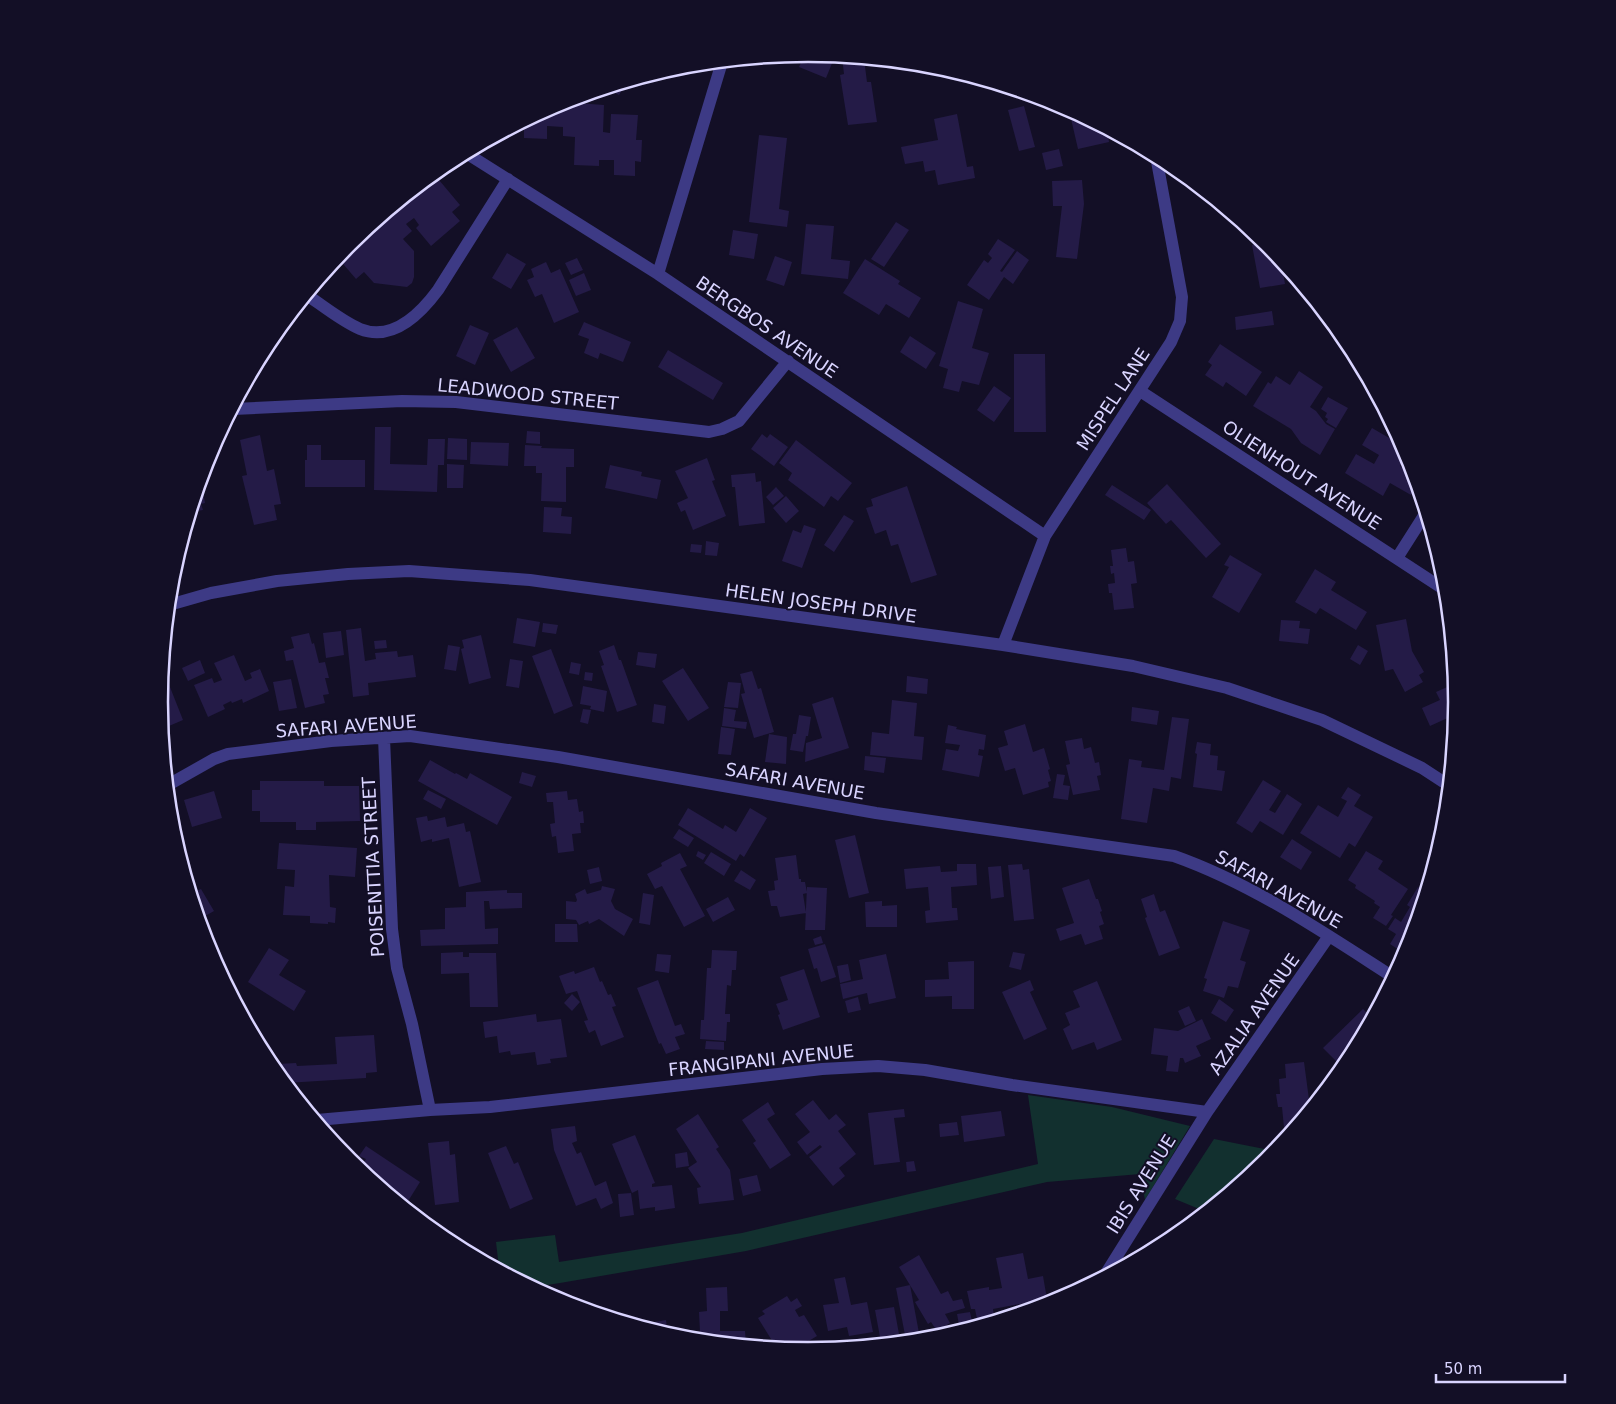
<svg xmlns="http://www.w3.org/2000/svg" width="1616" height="1404" viewBox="0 0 1616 1404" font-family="'DejaVu Sans',sans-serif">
<rect width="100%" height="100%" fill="#130f26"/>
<!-- green -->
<path fill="#12302f" d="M1028 1095 1112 1107 1190 1126 1145 1200 1140 1174 1047 1182 746 1251 560 1283 534 1287 499 1268 496 1242 555 1235 559 1262 742 1233 1038 1164Z
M1214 1139 1274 1151 1266 1161 1204 1211 1175 1199Z"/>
<!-- building -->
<path fill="#241b47" d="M805 54 835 56 826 78 799 67Z
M842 57 864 59 867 82H871L877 122 848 125 840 75 844 74Z
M626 83 619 95 608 89 618 85Z
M562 102 604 105 603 132 610 133 611 114 638 115 636 140H642L641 162 635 161V176L614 175V160H599V166L574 165 575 137 563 136V127L547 126V139L524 138V122Z
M1024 106 1035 147 1019 151 1008 110Z
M1069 110 1107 130 1109 142 1078 149Z
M957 114 967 167 973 166 975 178 938 185 935 170 925 172 923 161 905 164 901 147 938 140 934 119Z
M759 135 787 138 779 209 789 211 787 227 749 222Z
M1059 149 1063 166 1046 170 1042 153Z
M434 174 460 205 452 212 460 221 431 246 416 228 419 225 414 218 406 224 412 231 403 239 414 251V277L412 283 407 287 374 283 364 272 356 279 338 258 350 243Z
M1082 180 1084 204 1077 259 1056 257 1062 206H1053L1052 181Z
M896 222 909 230 884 267 871 259Z
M806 224 834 226 831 259 850 261 848 279 801 274Z
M733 230 758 234 754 259 729 255Z
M998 239 1015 250 1000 271 1002 272 1017 251 1029 260 1013 284 1004 277 989 300 967 285 984 260 988 263 992 258 988 254Z
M1265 242 1271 250 1273 258 1278 257 1281 261 1285 284 1260 288 1252 245Z
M507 253 526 264 511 289 492 278Z
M775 256 792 262 784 286 766 280Z
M577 258 583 270 571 275 565 263Z
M865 259 900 281 898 284 921 298 909 318 886 304 879 315 843 293Z
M546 262 551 273 560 269 579 312 554 323 542 294 535 297 527 280 534 277 531 269Z
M584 273 591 290 576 296 569 280Z
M958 301 983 309 972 348 989 353 979 385 962 381 959 392 943 388 948 369 939 366Z
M1272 311 1274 325 1236 330 1235 317Z
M584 322 631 342 623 362 600 353 598 359 584 353 589 339 578 335Z
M470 325 489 333 475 365 456 356Z
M517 327 535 358 511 372 493 340Z
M910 336 936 353 926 369 900 352Z
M1220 344 1262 372 1246 396 1226 382 1223 387 1205 375 1212 365 1208 362Z
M668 350 723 383 713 400 658 367Z
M1014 354H1045L1046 432H1014Z
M1299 371 1323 387 1310 407 1316 411 1326 424 1335 429 1320 455 1301 443 1291 429 1253 406 1268 382 1271 384 1276 376 1290 385Z
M994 386 1011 398 994 422 977 410Z
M1328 397 1348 408 1336 428 1326 422 1328 419 1325 417 1327 413 1321 409Z
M375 427H391L390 464 427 465 428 439H445L444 465H438L437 492 374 490Z
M1372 428 1403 446 1407 455 1400 466 1413 474 1417 486 1411 495 1390 483 1383 496 1345 473 1356 454 1374 464 1379 455 1362 445Z
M527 431 540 432V444L526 443Z
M762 434 767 438 770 434 788 447 774 466 751 449Z
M260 435 267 471 274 469 281 504 274 505 277 520 254 525 242 476 247 475 240 440Z
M448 438 467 439V460L447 459Z
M796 440 852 483 838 501 831 496 824 507 788 480 792 473 779 463Z
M471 442 509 443 508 466 470 464Z
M307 445H321V460H365V487H305V460H307Z
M525 445 542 446 541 448 574 449V467H566V502L541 501 542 473H536V466H524Z
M707 458 715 480 712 481 726 516 693 530 685 510 681 512 677 503 688 498 675 471Z
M447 464 464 465 463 488H447Z
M610 465 642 472 641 476 661 480 657 499 605 488Z
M755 473 756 482 761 481 765 523 739 526 735 487H732L731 475Z
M202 479 204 490 198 492Z
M1167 484 1221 544 1206 558 1171 520 1166 524 1147 503Z
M1112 485 1151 510 1144 520 1105 495Z
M907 486 937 575 911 583 898 544 891 546 886 530 875 534 866 508 873 506 871 499Z
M776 487 784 496 773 505 766 497Z
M203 492 205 503 201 504 203 510 191 512 197 494Z
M786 496 799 511 786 523 773 508Z
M544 507 562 508 561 516 572 517 571 534 543 532Z
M844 515 854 521 834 552 824 545Z
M804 525 816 529 802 568 782 561 793 530 801 533Z
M706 541 719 543 717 556 705 555Z
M691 544 702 545 701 553 690 552Z
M1126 548 1128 562 1134 561 1137 583 1131 584 1134 608 1114 610 1112 593H1109L1108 584 1115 583 1114 573 1111 574 1110 566H1113L1111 550Z
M1230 555 1262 574 1239 613 1212 597 1229 567 1224 565Z
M1315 569 1336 582 1331 590 1367 612 1356 630 1320 608 1316 614 1295 602Z
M517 618 540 622 535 647 513 643Z
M1406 619 1412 651 1424 672 1419 675 1423 682 1405 692 1393 669 1385 671 1376 625Z
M1281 620 1300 621 1299 628 1310 629 1308 644 1279 641Z
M543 623 558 625 556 634 542 632Z
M361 628 365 661 376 659 375 653 397 651 398 657 413 655 416 677 368 683 369 695 353 697 346 630Z
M341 631 344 655 326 658 323 633Z
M309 633 312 644 314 643 319 663 325 662 329 678H325L329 694 323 695 325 703 305 708 293 660 286 661 284 651 294 648 291 637Z
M481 635 491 678 469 684 461 649 464 648 462 640Z
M386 640 387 648 375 649 374 641Z
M448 645 460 647 456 671 444 669Z
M614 645 619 660H621L637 705 617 712 601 666 604 665 599 651Z
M1358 645 1368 651 1360 665 1350 659Z
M551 649 573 706 554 714 532 656Z
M638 652 657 654 655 668 636 665Z
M234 655 245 681 252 678 250 673 260 669 269 691 243 703 242 699 232 703 231 701 223 705 225 709 208 717 194 685 212 678 214 683 222 680 214 663Z
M510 659 523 661 519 688 506 686Z
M200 660 205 673 188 681 182 668Z
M571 662 581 664 579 675 569 673Z
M683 668 709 708 688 721 662 681Z
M752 671 758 689 761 688 774 732 754 738 741 694 745 693 740 674Z
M585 672 593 673 592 681 584 680Z
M907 676 928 679 927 694 906 692Z
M291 679 297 708 279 711 273 682Z
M168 682 183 720 162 729 160 702 161 685Z
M728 682 741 683 738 708 724 707Z
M1454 684 1455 711 1451 713 1452 716 1430 726 1422 708 1440 700 1436 692Z
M583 686 607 691 604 712 590 709 591 706 580 704Z
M833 697 849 748 805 762 806 743 822 738 812 704Z
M892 700 917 703 914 736 924 737 922 760 870 755 872 732 889 734Z
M654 704 666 706 664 724 652 722Z
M1132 707 1159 711 1157 725 1131 721Z
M724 708 736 710 734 721 747 722 746 729 722 726Z
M583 709 591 710 588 724 580 722Z
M799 715 811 717 808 736H806L803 752 790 750 793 734H796Z
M1172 717 1189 719 1181 779 1171 777 1169 791 1153 788 1147 823 1121 819 1129 759 1142 761 1141 767 1164 770Z
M1025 724 1033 752 1044 748 1050 769 1048 770 1051 781 1048 782 1049 787 1023 795 1015 768 1005 771 998 748 1008 745 1004 731Z
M948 725 957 727 956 729 986 735 984 750 979 749 978 755 983 756 979 777 942 770 946 749 958 751 960 745 945 743Z
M721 727 735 729 731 755 718 754Z
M769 734 787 737 786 764 765 762Z
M1082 738 1084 749 1091 747 1095 763 1099 762 1101 775 1097 776 1100 790 1073 795 1066 765 1070 764 1065 741Z
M1197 742 1211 744 1210 755 1218 756 1217 770 1225 771 1222 791 1193 787 1197 754 1195 753Z
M865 756 886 758 884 773 864 770Z
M430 760 455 774 456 773 467 779 470 773 512 797 497 825 418 781Z
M522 772 536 776 532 787 519 783Z
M1057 774 1065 775 1063 785 1070 786 1068 800 1053 798Z
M1263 780 1281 791 1269 810 1275 813 1287 794 1302 804 1283 835 1260 821 1252 833 1236 823Z
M260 781H324V786H359L360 821 316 822V830H296V822H260V811H252V790H260Z
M1348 787 1361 795 1354 806 1373 817 1355 847 1349 843 1340 858 1300 833 1318 805 1338 817 1347 801 1341 798Z
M428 790 446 799 441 809 423 799Z
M214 791 222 818 192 827 184 800Z
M567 791 568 800 577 799 579 812 583 811 584 823H580L581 833 572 834 574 851 558 853 556 836 552 837 550 824 555 823 553 802H547L546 793Z
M688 808 723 829 725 825 736 832 750 808 767 818 744 857 740 854 736 861 678 825Z
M427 816 428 821 445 817 447 827 464 823 466 832 470 831 481 882 459 887 449 838 432 842V839L421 842 416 818Z
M679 829 694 838 688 847 673 838Z
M855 835 869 893 849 898 835 840Z
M1292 839 1312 852 1301 870 1280 857Z
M279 843 357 848 355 877 329 875 330 907 336 908 335 923 328 922V924L310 923V916L283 915 285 886 294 887 295 870 277 869Z
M698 851 706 855 703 860 696 856Z
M1366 851 1383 861 1378 869 1408 889 1391 915 1393 916 1386 926 1373 918 1380 907 1374 903 1375 901 1355 888 1356 885 1348 880Z
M711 852 731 864 724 876 704 863Z
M680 853 687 866 680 869 705 916 684 927 662 886 655 889 647 874 662 866 661 863Z
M796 855 799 879H801V882H805L807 893 803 894 806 913 780 917 777 906H771L768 891 775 890 774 881 778 880 775 858Z
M957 864H976L977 885 951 887 952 908H957L958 920 926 923 925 911 930 910 928 887 906 889 904 869 940 866 941 872 957 871Z
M1022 864 1023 870 1029 869 1034 919 1014 921 1008 865Z
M1001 866 1004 897 991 899 988 867Z
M599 867 602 881 590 884 587 870Z
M741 870 756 880 750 890 734 881Z
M1089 879 1096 899H1098L1102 911 1100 912 1104 924 1099 926 1103 939 1085 945 1081 934 1060 941 1056 929 1074 923 1062 888Z
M602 886 615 889 611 901 615 909 633 919 624 936 599 919 589 924 588 921 579 925 576 920 566 919V901L576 902 577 900 575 894 585 889 587 894 601 890Z
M807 887 827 888 825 930H805Z
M1418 887 1425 892 1409 943 1402 952 1390 944 1396 934 1388 929 1395 918 1401 922 1410 907 1407 905Z
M201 889 214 911 200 919 192 893Z
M507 890V893H522V908L490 909 489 901H484L485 929 498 928V944L421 946 420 930 445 929V908L466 907V892Z
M643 893 654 895 650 925 639 923Z
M1154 894 1160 912 1165 910 1180 948 1159 956 1145 918 1147 917 1141 899Z
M728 897 735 910 713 922 706 909Z
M882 901V906L897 905V927H866L865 902Z
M1223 921 1250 930 1240 960 1246 962 1238 988 1228 986 1224 998 1203 991 1207 979 1204 978Z
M555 924H577L578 942H555Z
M821 936 823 943 815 945 813 939Z
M825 944 836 977 821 982 817 968 814 969 808 949Z
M269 948 289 960 279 975 306 991 294 1011 248 982Z
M712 950 737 951 736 970H732L731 986 727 985 725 1014H730V1022H727L726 1041 700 1039 701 1020H704L707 968H711Z
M463 952V957H469V953H496L498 1007H470L469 973 441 974V953Z
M1013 952 1025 954 1021 970 1009 967Z
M657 954 671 955 669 973 655 971Z
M886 954 896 998 869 1004 867 993 843 999 840 984 863 979 859 960Z
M974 961V1009H952V996L925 997V980L949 979 948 962Z
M848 964 851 980 840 983 837 966Z
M594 967 600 982 602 981 608 995 611 994 616 1006 612 1007 624 1037 601 1046 595 1030 589 1033 584 1021 588 1020 577 991 566 994 559 976 574 971 575 974Z
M804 969 820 1017 783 1030 778 1015 780 1014 776 1004 788 1000 780 977Z
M658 980 675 1026 681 1024 685 1034 675 1037 680 1049 666 1054 661 1043 659 1044 637 988Z
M1030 980 1034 990 1030 992 1047 1029 1024 1040 1002 992Z
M1097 981 1122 1040 1097 1050 1094 1042 1072 1050 1063 1029 1070 1025 1065 1013 1080 1007 1073 991Z
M572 994 580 1002 572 1011 564 1003Z
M858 997 861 1010 848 1013 845 1001Z
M1219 999 1234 1010 1226 1022 1211 1013Z
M1189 1006 1196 1021 1185 1026 1178 1011Z
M1363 1009 1371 1017 1348 1060 1341 1066 1323 1048Z
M536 1014 537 1022 561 1019 567 1057 550 1059 551 1063 537 1065 535 1052 511 1055 510 1051 499 1053 497 1036 485 1038 483 1022Z
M1202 1019 1211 1039 1196 1046 1201 1056 1185 1063 1183 1058H1180L1178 1072 1166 1071 1168 1056 1151 1054 1154 1028 1178 1031Z
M374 1035 377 1072 366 1073V1078L286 1083 279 1074 278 1064 296 1063 297 1066 337 1064 335 1037Z
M706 1041 724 1042V1050L705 1049Z
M1304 1062 1310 1107 1285 1138 1282 1107H1278L1276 1094H1280L1279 1079 1286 1078 1285 1064Z
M813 1100 829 1120 836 1114 846 1125 838 1131 856 1154 839 1168 845 1176 833 1186 809 1157 822 1147 820 1145 807 1155 797 1142 810 1132 795 1114Z
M768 1102 775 1114 767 1119 791 1155 770 1169 753 1143 756 1141 742 1120Z
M904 1109 905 1117 894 1118 900 1162 874 1165 868 1113Z
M1001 1111 1005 1136 964 1142 961 1116Z
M698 1114 719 1147 716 1149 730 1170 734 1200 699 1204 697 1188 701 1187 688 1168 697 1162 676 1129Z
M957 1122 959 1135 940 1137 939 1124Z
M575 1126 577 1141 572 1143 577 1154 581 1152 595 1186 606 1181 613 1203 601 1209 596 1198 576 1206 554 1150 551 1129Z
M635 1135 655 1183 652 1184V1187L672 1185 675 1208 655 1211V1207L640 1209 638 1190 632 1193 612 1144Z
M449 1141 450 1155 455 1154 459 1202 435 1205 428 1143Z
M366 1146 420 1182 405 1206 360 1168 366 1159 359 1156Z
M506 1146 514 1164 518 1162 533 1199 510 1209 488 1153Z
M687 1152 689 1166 676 1168 675 1154Z
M914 1161 916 1171 907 1172 906 1162Z
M757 1175 761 1191 743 1196 739 1179Z
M631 1193 634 1215 620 1217 618 1194Z
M1023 1253 1028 1279 1043 1276 1047 1299 993 1309 994 1316 977 1319 975 1309H971L967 1291 989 1287V1290L1002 1288 996 1258Z
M919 1255 941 1294 948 1291 953 1301 962 1299 965 1308 945 1314 950 1323 937 1331 931 1322 928 1324 915 1302 919 1300 899 1267Z
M845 1277 851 1305 867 1302 873 1332 849 1336 847 1327 828 1331 823 1305 839 1303 834 1279Z
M910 1285 919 1333 905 1335 896 1288Z
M727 1287 728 1311H720V1331H745L746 1344 687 1338 686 1333 700 1332 699 1312 707 1311 706 1288Z
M549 1289 550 1296 541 1291Z
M787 1296 791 1302 797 1298 802 1306 795 1310 799 1317 804 1315 817 1336 802 1345 800 1342 789 1348 776 1347 758 1318 765 1314 762 1311Z
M894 1307 899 1334 880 1337 875 1310Z
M970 1312 973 1326 960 1330 957 1314Z
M666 1320 668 1334 643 1326V1324Z"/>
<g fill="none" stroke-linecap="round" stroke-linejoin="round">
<!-- minor -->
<path stroke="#3d3a85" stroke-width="12" d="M466 153 658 274 1045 536
M658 274 722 62
M307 295C323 306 343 322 360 329 393 342 421 313 438 290L508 179
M1140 391 1445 590
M233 409 402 401 456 402 709 432 722 429 739 421 788 361
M1397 558 1425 514
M169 605 211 593 277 581 348 574 409 571 530 580 1003 645 1133 666 1227 688 1322 720 1422 768 1448 785
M1003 645 1045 536 1171 342 1180 321 1182 297 1156 156
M384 738 392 929 397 968 412 1024 430 1110
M168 785 214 759 228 754 331 741 410 736 558 757 876 813 1174 856C1253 884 1323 932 1393 977
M317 1120 430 1110 490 1107 822 1069 878 1066 925 1070 1012 1085 1207 1112
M1105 1275 1207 1112 1329 936"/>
</g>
<g text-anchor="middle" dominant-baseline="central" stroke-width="4" stroke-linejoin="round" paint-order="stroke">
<!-- street labels -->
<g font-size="18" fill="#d9d4ff" stroke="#130f26">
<text transform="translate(767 327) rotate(34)">BERGBOS AVENUE</text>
<text transform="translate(528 394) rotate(6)">LEADWOOD STREET</text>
<text transform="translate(1113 399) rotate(-57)">MISPEL LANE</text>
<text transform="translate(1302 475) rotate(33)">OLIENHOUT AVENUE</text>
<text transform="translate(821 603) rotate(8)">HELEN JOSEPH DRIVE</text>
<text transform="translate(346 726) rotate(-4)">SAFARI AVENUE</text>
<text transform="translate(795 781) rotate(10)">SAFARI AVENUE</text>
<text transform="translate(373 867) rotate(-93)">POISENTTIA STREET</text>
<text transform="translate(1279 889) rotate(29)">SAFARI AVENUE</text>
<text transform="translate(1254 1014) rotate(-55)">AZALIA AVENUE</text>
<text transform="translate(761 1060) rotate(-6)">FRANGIPANI AVENUE</text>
<text transform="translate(1141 1184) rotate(-58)">IBIS AVENUE</text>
</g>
</g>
<!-- crop -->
<path d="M0 0H1616V1404H0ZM168 702a640 640 0 1 1 1280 0a640 640 0 1 1-1280 0Z" fill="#130f26" fill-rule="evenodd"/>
<path fill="none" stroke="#d9d4ff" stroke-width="2.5" d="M168 702a640 640 0 1 1 1280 0a640 640 0 1 1-1280 0Z"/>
<!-- scale -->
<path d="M1436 1374v8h129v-8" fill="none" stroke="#d9d4ff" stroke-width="2.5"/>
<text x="1444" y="1374" font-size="15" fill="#d9d4ff" stroke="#130f26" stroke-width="4" paint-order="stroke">50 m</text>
</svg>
